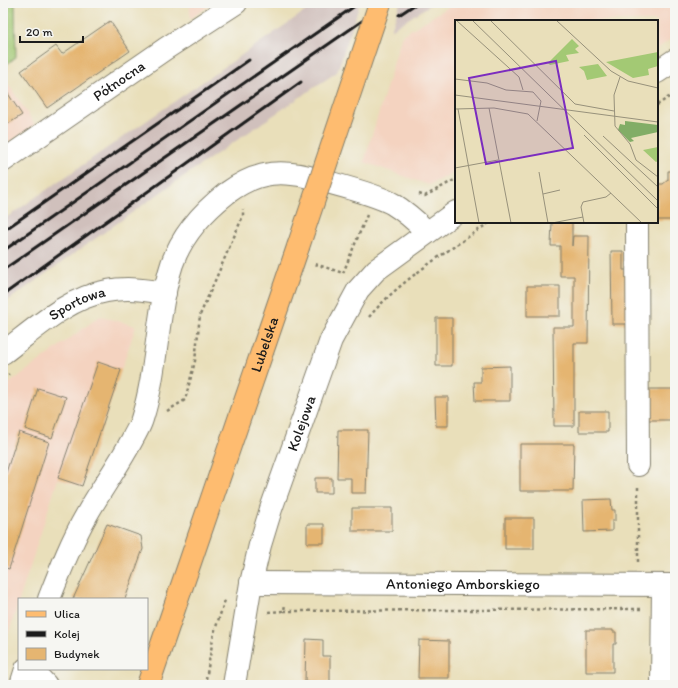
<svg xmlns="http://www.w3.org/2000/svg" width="678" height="688" viewBox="0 0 678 688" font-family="Itim,sans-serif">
<rect width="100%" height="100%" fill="#f6f6f2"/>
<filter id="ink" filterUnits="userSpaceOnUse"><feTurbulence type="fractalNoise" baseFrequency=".025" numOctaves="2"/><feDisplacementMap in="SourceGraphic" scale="8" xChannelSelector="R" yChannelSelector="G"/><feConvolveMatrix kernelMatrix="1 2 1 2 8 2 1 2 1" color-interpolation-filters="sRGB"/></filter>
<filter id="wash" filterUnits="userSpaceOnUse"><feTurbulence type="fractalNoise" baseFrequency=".012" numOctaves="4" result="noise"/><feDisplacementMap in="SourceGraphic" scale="16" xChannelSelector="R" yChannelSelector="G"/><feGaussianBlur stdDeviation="0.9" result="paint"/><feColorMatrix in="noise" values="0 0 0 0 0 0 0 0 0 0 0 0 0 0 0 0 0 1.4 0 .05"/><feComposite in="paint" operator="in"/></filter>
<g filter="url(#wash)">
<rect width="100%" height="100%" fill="#e9dfba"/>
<!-- built -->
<path fill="#f4d3c0" d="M190 3H213L190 19Z
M455 3H675V36L657 49V21H456V171L429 185 364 162 402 35Z
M3 76 35 125 3 147Z
M100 316 136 326 82 487 58 479 3 651V388Z"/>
<!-- industrial -->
<path fill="#d0c0bc" d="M317 3H360L337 72 174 183 3 304V220Z
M400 3H433L391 30Z"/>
<!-- green -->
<path fill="#a3c974" stroke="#607248" d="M3 3H15L16 57 3 67Z"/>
<g id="blocks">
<!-- building -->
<path fill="#e5b571" d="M110 21 130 51 47 108 21 71 56 46 62 54Z
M3 86 22 115 3 127Z
M668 171H675V220H657V184H663L668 180Z
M552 222H572V246L573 236H589L588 343H574V426H554L553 327H574V276H560V246H551Z
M611 251H623V270H629V324H612Z
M527 286H560V316H527Z
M436 318H452V366H436Z
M98 362 121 370 82 486 58 478Z
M510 366V401H475L474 382H481V367Z
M38 388 66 397 52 438 25 429Z
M645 389H675V420H645Z
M435 397H448V426H436Z
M579 411H608V432H579Z
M338 430H368L366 493H351V478H337Z
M19 432 49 442 9 569 3 567V482Z
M520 444H574L573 491H520Z
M315 478H332V493H315Z
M611 499 612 510H615V521H612V531L584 532 583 500Z
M352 508H392V531H352Z
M505 518H534V549H505Z
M107 524 141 536 143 549 125 599H73Z
M307 524H324V543H307Z
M586 630H613V632H616V644H613V672H586Z
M306 639 323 640V656H330V682H305Z
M419 640 449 641V678H418Z"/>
</g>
</g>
<g filter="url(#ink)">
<use href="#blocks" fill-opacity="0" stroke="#827e6b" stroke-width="1"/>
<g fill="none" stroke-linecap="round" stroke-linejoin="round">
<!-- minor casing -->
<g stroke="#827e6b" stroke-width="24">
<g id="minor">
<path d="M657 72 675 60"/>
<path id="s1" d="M3 161 165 49 236 3"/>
<path d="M637 222 638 465"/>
<path id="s2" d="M3 353C35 329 67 298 107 291 127 287 146 290 165 293"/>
<path id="s3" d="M251 583 675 585"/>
<path d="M49 599C60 571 71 542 86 516 101 489 119 465 133 438 136 432 140 426 142 419 158 369 156 314 172 264 182 235 204 211 227 193 258 170 284 169 320 180 341 186 375 194 393 204 406 212 417 222 427 232"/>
<path d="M31 669 46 685"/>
<path d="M21 685 26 669"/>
<path id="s4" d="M234 685 251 583 260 545 271 509 331 340 358 290 376 270 456 212"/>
<path d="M662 685 663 585"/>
</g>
</g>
<!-- major casing -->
<g stroke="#827e6b" stroke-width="24">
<g id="major">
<path id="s5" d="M148 685 298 247"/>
</g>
</g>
<!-- path -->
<path stroke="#827e6b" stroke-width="2.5" stroke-dasharray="3 3" stroke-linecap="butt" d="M657 105 675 93
M419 194 425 196 456 179
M315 264 343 273
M343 273 367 215
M369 317C402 278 449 251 490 222
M3 378 9 374
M167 411 185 400 195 361 200 315 243 216V209
M638 562V485
M284 611 642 609
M268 612 284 611 285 604
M205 685 214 633 225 600"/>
<!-- minor -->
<use href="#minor" stroke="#fff" stroke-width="22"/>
<!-- major -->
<use href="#major" stroke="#febc70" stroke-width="22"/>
<!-- rail -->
<path stroke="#1c1c1c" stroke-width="3" d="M399 15 417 3
M3 231 249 60
M3 251 359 3
M3 270 388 3
M3 295 301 82"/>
<!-- major-bridge casing -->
<g stroke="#827e6b" stroke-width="24" stroke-linecap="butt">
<path id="major-bridge" d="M298 247 380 3"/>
</g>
<!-- major-bridge -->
<use href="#major-bridge" stroke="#febc70" stroke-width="22"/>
</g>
</g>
<g text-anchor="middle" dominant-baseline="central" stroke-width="4" stroke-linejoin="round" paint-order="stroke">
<!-- street labels -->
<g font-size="15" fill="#1c1c1c" stroke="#f6f6f2">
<text stroke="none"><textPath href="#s1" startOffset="141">Północna</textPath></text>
<text stroke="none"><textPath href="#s2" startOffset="90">Sportowa</textPath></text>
<text stroke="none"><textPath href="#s5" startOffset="360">Lubelska</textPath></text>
<text stroke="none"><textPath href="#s4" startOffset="271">Kolejowa</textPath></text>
<text stroke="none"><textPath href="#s3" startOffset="212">Antoniego Amborskiego</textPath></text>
</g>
</g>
<!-- overview -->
<g transform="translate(455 20)">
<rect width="203" height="203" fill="#e9dfba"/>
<path d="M117 19 124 26 120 29 124 33 111 35 114 41 95 45 93 43ZM203 32V46L193 49 194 55 178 58 151 42ZM143 44 152 56 132 60 129 51 124 47ZM203 127V141L201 142 188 130Z" fill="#a3c974"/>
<path d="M170 101 203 105V112L176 118 179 121 175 122 163 110 165 104 170 105Z" fill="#82ad66"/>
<path fill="none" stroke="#97917b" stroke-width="1" d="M1 0 64 57 68 70M17 0 203 181M35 0 120 84 159 91M101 0 156 51 173 61 203 68M165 57 159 75 160 106 175 124 181 140 203 157M0 59 32 63 51 70 78 72 86 81 82 101M0 75 203 102M34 88 56 203M0 89 39 88 73 94 187 203M3 89 24 203M129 115 203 189M148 116 203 167M0 148 43 140M84 152 93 203M88 174 105 170M97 203 128 197M129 203 126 187 128 182 151 177 156 173"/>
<path fill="#7b2cbf" fill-opacity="0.15" stroke="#7b2cbf" stroke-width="2" d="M101 41 118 128 31 144 14 58Z"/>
<rect width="203" height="203" fill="none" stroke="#1c1c1c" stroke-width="2"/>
</g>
<!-- margin -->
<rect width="678" height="688" fill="none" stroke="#f6f6f2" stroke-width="16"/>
<!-- legend -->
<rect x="18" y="598" width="130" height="72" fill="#f6f6f2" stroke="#9f9f9c"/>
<rect x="26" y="611" width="20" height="6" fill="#febc70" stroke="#9f9f9c"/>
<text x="54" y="618" font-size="12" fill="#1c1c1c">Ulica</text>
<rect x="26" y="631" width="20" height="6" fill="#1c1c1c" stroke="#9f9f9c"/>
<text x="54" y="638" font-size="12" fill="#1c1c1c">Kolej</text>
<rect x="26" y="648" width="20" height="12" fill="#e5b571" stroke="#9f9f9c"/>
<text x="54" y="658" font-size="12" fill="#1c1c1c">Budynek</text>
<!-- scale -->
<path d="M20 36v6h63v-6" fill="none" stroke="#1c1c1c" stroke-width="2"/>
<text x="26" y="36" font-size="12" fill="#1c1c1c" stroke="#f6f6f2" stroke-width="3" paint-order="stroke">20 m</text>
</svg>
